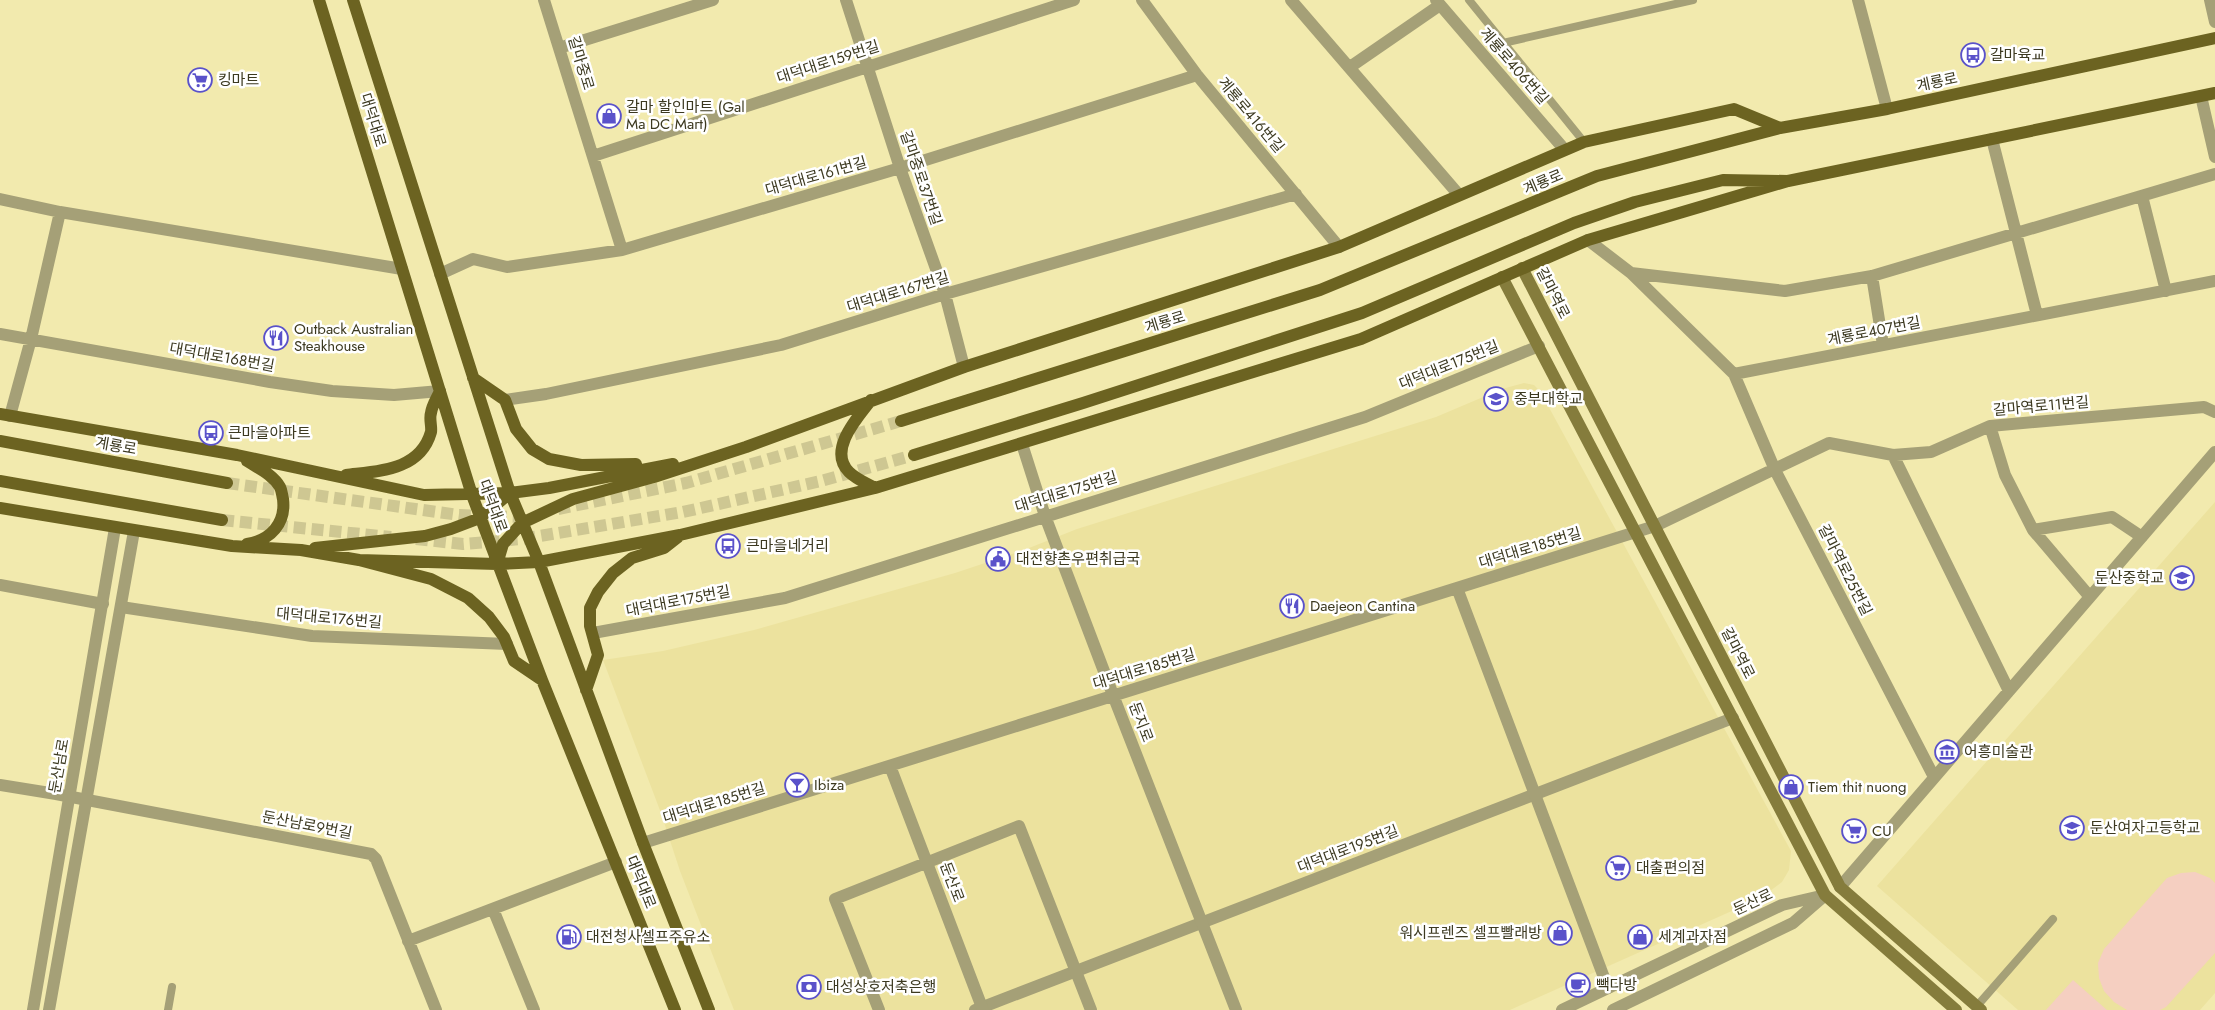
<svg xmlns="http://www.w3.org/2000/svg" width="2215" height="1010" viewBox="0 0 2215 1010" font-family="Jost,'Noto Sans KR',sans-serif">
<rect width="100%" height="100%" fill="#f2eaae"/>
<!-- built -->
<path fill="#ece29e" d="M1524 383 1534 385 1540 391 1791 851 1789 870 1782 882 1770 891 1734 910 1510 1010H734L680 871 661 813 603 660 663 651 754 630 955 573 1024 550 1077 529 1436 417 1502 389Z
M2215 502V993L2200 1010H2018L1877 886Z"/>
<!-- grass -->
<path fill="#f5cfc1" d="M2195 872 2210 878 2215 883V953L2166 1007 2160 1010H2127L2114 1002 2104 991 2099 978 2098 963 2104 949 2167 878 2181 873Z
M2073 980 2107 1010H2046Z"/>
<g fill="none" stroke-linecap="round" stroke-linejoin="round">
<!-- primary-tunnel -->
<path stroke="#cec792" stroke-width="12" stroke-dasharray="12 6" stroke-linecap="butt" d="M227 483 459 515 517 517 528 515
M558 509 686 483 901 421
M222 520 391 537
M416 539 463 544 522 539 683 512 821 481 914 455"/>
<!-- service -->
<path stroke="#a5a077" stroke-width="8" d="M1469 0 1584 142
M1503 43 1693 0
M1977 1006 2053 919
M168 1010 172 987"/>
<!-- pedestrian -->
<path stroke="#a5a077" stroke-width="12" d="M975 1010 1733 718"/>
<!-- minor -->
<path stroke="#a5a077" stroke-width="12" d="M544 0 622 250
M846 0 900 168 945 294 964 367
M1142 0 1197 75 1339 247
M1291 0 1459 195
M1436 0 1564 149
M1858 0 1887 109
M2210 0 2215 22
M559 48 713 0
M1350 67 1440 5
M2201 96 2215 157
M1992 139 2037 315
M593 156 1074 0
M2142 196 2166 291
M0 199 60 212 402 269
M1588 240 1631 273 1734 374 1775 470 1934 777
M1631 273 1785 291 1872 276 2215 174
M440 274 473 259 507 267 622 250 900 168 1197 75
M1872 276 1883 345
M0 334 270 382 332 391 394 395 440 391
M1734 374 2215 281
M505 400 546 394 781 345 945 294 1296 194
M10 416 31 339 60 212
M1990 426 2005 475 2033 530 2090 597
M1022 444 1045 516 1113 695 1236 1010
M1893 455 2009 691
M2033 530 2112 517 2142 537
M0 585 103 604
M1457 588 1608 988
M121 607 312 636 507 644
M593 633 785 598 1365 417 1539 346
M890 766 983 1010
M0 785 56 794 371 854 376 859 436 1010
M643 843 1655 526 1829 443 1893 455 1931 452 1990 426 2204 407 2215 412
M1840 887 2215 452
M493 909 534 1010
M408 941 616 862
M879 1010 835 899 1019 826 1091 1010"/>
<!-- tertiary -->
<path stroke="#a5a077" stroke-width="12" d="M33 1010 115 528
M49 1010 134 531
M1562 1010 1782 905 1825 895
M1613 1010 1793 923 1823 897"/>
<!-- secondary -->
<path stroke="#857c3c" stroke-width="12" d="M1522 268 1840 887 1981 1010
M1502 277 1825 895 1956 1010"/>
<!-- primary -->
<path stroke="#6c6321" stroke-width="12" d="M319 0 472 495 542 680 675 1010
M353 0 510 493 539 562 643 843 709 1010
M473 378 505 400 516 429 532 449 549 459 581 465 636 464
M871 400C858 417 827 450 849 472 856 479 866 483 875 488
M0 414 237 455 424 495 510 493 549 488 673 464
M901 421 1320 290 1597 176 1780 128 1887 109 2215 38
M0 441 227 483
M914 455 1083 403 1362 313 1574 223 1635 202 1723 180 1788 181 2215 93
M346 475C378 471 420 471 431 432 432 426 429 419 431 413 432 405 437 398 440 391
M0 481 222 520
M0 508 232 546 301 550 359 560 431 579 468 598 489 617 504 637 514 661 542 680
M247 544C271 540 286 523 283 499 282 495 282 491 280 487 273 475 260 469 247 461
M315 548 425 536 451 529 480 518 510 493
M359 560 497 564 539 562 680 535 875 488 1361 339 1588 240 1788 181
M497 564 503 544 522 523 573 499 654 477 746 447 964 367 1339 247 1584 142 1734 109 1780 128
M586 690 598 655 590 626V608L598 592 613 573 632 558 664 548 678 537"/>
</g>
<!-- icons -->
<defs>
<g id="bus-ring" transform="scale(1.25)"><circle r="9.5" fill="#fff" stroke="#5a52ca" stroke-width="1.5"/><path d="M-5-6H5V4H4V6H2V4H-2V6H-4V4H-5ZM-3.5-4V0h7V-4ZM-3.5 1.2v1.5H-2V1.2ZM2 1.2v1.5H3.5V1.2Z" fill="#5a52ca"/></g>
<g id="supermarket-ring" transform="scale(1.25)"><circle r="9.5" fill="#fff" stroke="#5a52ca" stroke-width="1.5"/><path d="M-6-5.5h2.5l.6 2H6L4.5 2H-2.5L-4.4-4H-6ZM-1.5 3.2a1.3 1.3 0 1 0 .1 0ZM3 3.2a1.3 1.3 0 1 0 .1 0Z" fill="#5a52ca"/></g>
<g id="shop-ring" transform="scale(1.25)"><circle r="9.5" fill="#fff" stroke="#5a52ca" stroke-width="1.5"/><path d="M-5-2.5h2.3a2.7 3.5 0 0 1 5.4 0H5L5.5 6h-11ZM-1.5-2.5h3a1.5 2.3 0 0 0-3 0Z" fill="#5a52ca"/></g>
<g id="restaurant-ring" transform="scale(1.25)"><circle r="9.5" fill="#fff" stroke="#5a52ca" stroke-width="1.5"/><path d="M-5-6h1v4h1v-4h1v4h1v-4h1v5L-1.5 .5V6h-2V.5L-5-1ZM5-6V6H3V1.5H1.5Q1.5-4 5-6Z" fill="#5a52ca"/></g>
<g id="university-ring" transform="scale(1.25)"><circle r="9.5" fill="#fff" stroke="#5a52ca" stroke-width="1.5"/><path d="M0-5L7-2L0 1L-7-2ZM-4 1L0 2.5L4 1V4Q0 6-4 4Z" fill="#5a52ca"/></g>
<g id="civic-ring" transform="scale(1.25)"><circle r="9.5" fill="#fff" stroke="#5a52ca" stroke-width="1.5"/><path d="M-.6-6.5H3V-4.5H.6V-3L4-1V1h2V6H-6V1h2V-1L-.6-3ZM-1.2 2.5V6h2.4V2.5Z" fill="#5a52ca"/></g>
<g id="school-ring" transform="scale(1.25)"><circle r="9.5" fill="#fff" stroke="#5a52ca" stroke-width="1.5"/><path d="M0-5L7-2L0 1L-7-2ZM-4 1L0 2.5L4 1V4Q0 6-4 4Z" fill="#5a52ca"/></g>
<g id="museum-ring" transform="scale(1.25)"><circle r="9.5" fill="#fff" stroke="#5a52ca" stroke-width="1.5"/><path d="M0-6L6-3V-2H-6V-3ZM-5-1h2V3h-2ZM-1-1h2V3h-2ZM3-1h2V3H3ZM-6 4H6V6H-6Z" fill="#5a52ca"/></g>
<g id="bar-ring" transform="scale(1.25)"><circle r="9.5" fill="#fff" stroke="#5a52ca" stroke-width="1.5"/><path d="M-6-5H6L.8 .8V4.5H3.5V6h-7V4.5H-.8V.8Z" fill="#5a52ca"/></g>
<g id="fuel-ring" transform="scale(1.25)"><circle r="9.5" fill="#fff" stroke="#5a52ca" stroke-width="1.5"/><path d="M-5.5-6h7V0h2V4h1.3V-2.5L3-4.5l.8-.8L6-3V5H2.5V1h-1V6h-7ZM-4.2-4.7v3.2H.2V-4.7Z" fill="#5a52ca"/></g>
<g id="cafe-ring" transform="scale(1.25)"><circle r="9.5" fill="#fff" stroke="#5a52ca" stroke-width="1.5"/><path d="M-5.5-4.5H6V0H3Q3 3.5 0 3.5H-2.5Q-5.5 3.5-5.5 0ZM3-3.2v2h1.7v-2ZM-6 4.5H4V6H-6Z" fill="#5a52ca"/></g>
<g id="bank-ring" transform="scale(1.25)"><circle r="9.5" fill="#fff" stroke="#5a52ca" stroke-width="1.5"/><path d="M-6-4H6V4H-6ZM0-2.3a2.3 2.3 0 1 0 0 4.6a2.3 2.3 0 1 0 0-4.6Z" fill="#5a52ca"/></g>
</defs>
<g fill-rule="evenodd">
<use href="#bus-ring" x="1973" y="55"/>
<use href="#supermarket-ring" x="200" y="80"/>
<use href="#shop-ring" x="609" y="116"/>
<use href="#restaurant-ring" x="276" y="338"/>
<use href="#university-ring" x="1496" y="399"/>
<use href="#bus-ring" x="211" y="433"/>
<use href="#bus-ring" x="728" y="546"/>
<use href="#civic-ring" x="998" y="559"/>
<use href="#school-ring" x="2182" y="578"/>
<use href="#restaurant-ring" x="1292" y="606"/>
<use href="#museum-ring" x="1947" y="752"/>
<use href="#bar-ring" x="797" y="785"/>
<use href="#shop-ring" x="1791" y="787"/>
<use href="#school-ring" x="2072" y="828"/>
<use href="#supermarket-ring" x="1854" y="831"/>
<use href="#supermarket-ring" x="1618" y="868"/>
<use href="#shop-ring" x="1560" y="933"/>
<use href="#fuel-ring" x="569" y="937"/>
<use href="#shop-ring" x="1640" y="937"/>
<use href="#cafe-ring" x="1578" y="985"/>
<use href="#bank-ring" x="809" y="987"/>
</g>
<g text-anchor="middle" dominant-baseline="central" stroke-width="5" stroke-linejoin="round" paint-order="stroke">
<!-- poi labels -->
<g font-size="15" fill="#3c3920" stroke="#fff" text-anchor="start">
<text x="1990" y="55">갈마육교</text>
<text x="218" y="80">킹마트</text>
<text x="626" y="107">갈마 할인마트 (Gal<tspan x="626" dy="17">Ma DC Mart)</tspan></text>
<text x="294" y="329">Outback Australian<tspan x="294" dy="17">Steakhouse</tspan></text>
<text x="1514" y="399">중부대학교</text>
<text x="228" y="433">큰마을아파트</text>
<text x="746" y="546">큰마을네거리</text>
<text x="1016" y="559">대전향촌우편취급국</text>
<text x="2164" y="578" text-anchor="end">둔산중학교</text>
<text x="1310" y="606">Daejeon Cantina</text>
<text x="1964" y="752">어흥미술관</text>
<text x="814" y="785">Ibiza</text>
<text x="1808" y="787">Tiem thit nuong</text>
<text x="2090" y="828">둔산여자고등학교</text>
<text x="1872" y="831">CU</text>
<text x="1636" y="868">대출편의점</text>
<text x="1542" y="933" text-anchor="end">워시프렌즈 셀프빨래방</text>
<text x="586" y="937">대전청사셀프주유소</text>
<text x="1658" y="937">세계과자점</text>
<text x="1596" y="985">빽다방</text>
<text x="826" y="987">대성상호저축은행</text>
</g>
<!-- street labels -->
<g font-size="15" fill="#3c3920" stroke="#fff">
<text transform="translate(828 62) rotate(-18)">대덕대로159번길</text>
<text transform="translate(581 63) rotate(73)">갈마중로</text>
<text transform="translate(1514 66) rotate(49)">계룡로406번길</text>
<text transform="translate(1937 82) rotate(-12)">계룡로</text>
<text transform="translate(1251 115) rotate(50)">계룡로416번길</text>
<text transform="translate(373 120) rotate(73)">대덕대로</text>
<text transform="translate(816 176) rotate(-16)">대덕대로161번길</text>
<text transform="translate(921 178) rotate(71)">갈마중로37번길</text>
<text transform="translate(1543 182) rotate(-23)">계룡로</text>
<text transform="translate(898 292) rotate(-17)">대덕대로167번길</text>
<text transform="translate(1553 293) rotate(63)">갈마역로</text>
<text transform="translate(1165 322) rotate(-17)">계룡로</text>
<text transform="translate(1874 331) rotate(-11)">계룡로407번길</text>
<text transform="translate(222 357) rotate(10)">대덕대로168번길</text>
<text transform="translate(1449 365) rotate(-22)">대덕대로175번길</text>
<text transform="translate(2041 406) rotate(-5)">갈마역로11번길</text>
<text transform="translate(116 446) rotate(10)">계룡로</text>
<text transform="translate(1066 492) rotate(-17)">대덕대로175번길</text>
<text transform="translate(493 506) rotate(70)">대덕대로</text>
<text transform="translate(1530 548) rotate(-17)">대덕대로185번길</text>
<text transform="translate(1845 570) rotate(63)">갈마역로25번길</text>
<text transform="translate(678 601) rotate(-11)">대덕대로175번길</text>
<text transform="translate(329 618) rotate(5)">대덕대로176번길</text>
<text transform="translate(1738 653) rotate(63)">갈마역로</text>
<text transform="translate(1144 669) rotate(-17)">대덕대로185번길</text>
<text transform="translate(1141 722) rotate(69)">둔지로</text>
<text transform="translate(59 766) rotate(-80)">둔산남로</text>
<text transform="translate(714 803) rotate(-17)">대덕대로185번길</text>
<text transform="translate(307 825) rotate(11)">둔산남로9번길</text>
<text transform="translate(1348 849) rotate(-21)">대덕대로195번길</text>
<text transform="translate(641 882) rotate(68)">대덕대로</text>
<text transform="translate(952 882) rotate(69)">둔산로</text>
<text transform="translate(1753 902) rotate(-25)">둔산로</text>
</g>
</g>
</svg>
